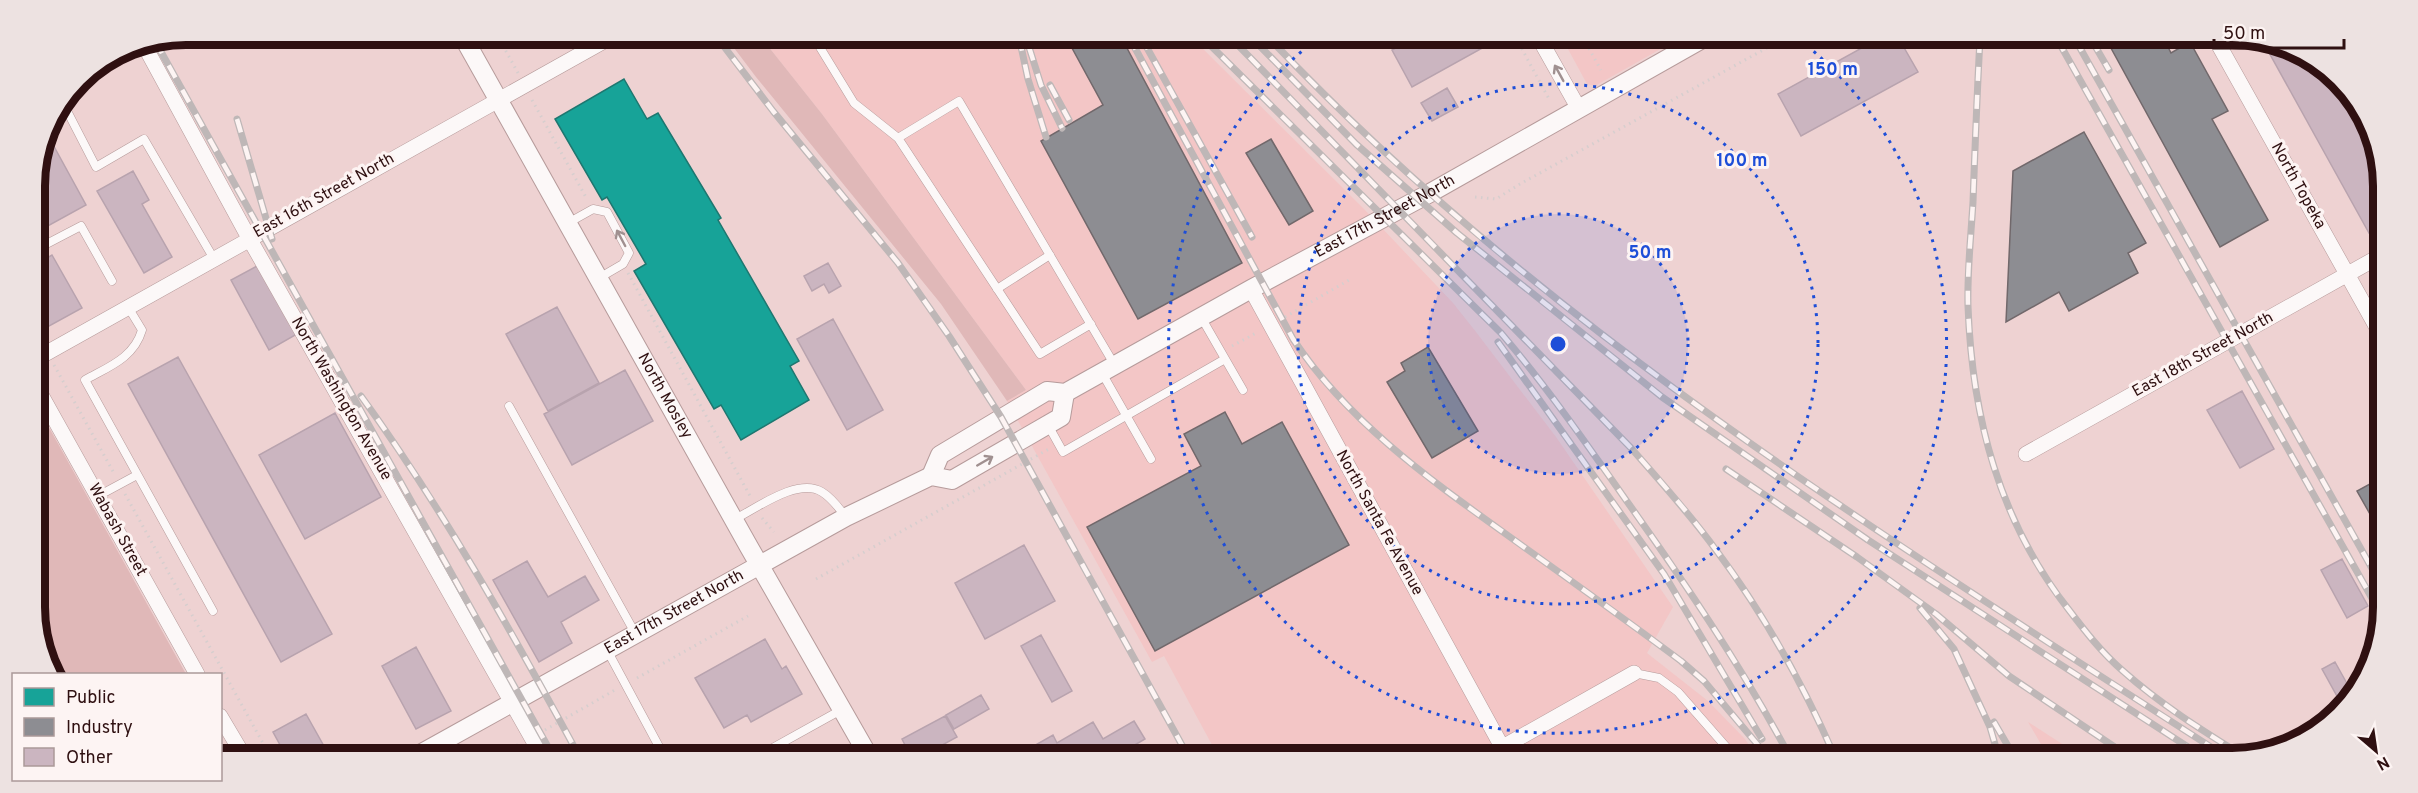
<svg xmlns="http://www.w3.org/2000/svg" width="2418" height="793" viewBox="0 0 2418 793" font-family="Overpass,sans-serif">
<rect width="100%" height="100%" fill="#eed2d2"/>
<!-- built -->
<path fill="#f3c6c6" d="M760 36 1191 37 1364 209 1453 303 1476 332 1556 437 1673 607 1647 653 1708 701 1745 739 1757 757 1218 756 1164 656 1152 662 1007 401 1026 390 822 114Z
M1562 38H1680L1595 86 1587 84Z
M2028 722 2084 758H2049Z"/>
<!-- green -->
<path fill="#e0b8b8" d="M725 36H760L822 114 1026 390 1007 401 941 304 756 77Z
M36 404 186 674H56L37 637Z"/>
<!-- public -->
<path fill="#17a398" stroke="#1e7770" stroke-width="1.5" d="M624 79 647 119 658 113 721 218 718 220 799 361 790 366 809 400 741 440 721 405 714 409 634 271 646 264 607 197 602 200 555 119Z"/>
<!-- industry -->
<path fill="#8d8d92" stroke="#71686b" stroke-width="1.5" d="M1066 37H1121L1242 263 1138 319 1041 141 1103 105Z
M2106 39H2164L2171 53 2190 42 2228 111 2212 119 2268 220 2220 247Z
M2084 132 2146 243 2128 253 2138 273 2069 311 2059 292 2006 322 2013 171Z
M1271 139 1313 211 1289 225 1246 153Z
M1428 347 1478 431 1432 458 1387 382 1405 371 1401 363Z
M1225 412 1242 444 1282 422 1349 545 1155 651 1087 527 1201 466 1184 434Z
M2379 479V530L2357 491Z"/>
<!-- building -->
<path fill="#cbb5c0" stroke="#b8a3ae" stroke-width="1.5" d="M1414 38H1493L1495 41 1412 87 1392 50Z
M1878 39H1899L1918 72 1801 136 1778 94Z
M2262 40H2272L2346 86 2381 156 2380 227 2369 233Z
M1447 88 1458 107 1432 121 1421 103Z
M45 130 86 205 35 233V176Z
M133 171 149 200 142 204 172 257 144 273 97 191Z
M52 255 82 308 40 331 36 323 35 265Z
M828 263 841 286 829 293 824 284 812 291 804 276Z
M259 265 297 334 269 350 231 280Z
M557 307 599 383 548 411 506 334Z
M833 319 883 410 847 430 797 339Z
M178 357 332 634 281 662 128 384Z
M625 370 653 421 572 465 544 414Z
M2242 391 2274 449 2240 468 2207 410Z
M335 413 381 497 305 539 259 455Z
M1024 545 1055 601 985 639 955 583Z
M2342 559 2368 606 2347 618 2321 570Z
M527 561 548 597 585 576 599 600 561 622 572 643 539 662 493 580Z
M1041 635 1072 691 1052 702 1021 646Z
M765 639 782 669 786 666 802 694 751 722 747 715 724 728 695 678Z
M416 647 451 711 416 729 382 666Z
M2335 662 2354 696 2343 707 2322 669Z
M981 695 989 709 954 729 946 715Z
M306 714 325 748 314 754H285L273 732Z
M945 716 957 737 924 755H910L902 739Z
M1134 721 1145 739 1116 756 1038 755 1032 747 1053 735 1057 743 1093 722 1103 739Z"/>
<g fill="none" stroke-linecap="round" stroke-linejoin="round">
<!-- service casing -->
<g stroke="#b69b9b" stroke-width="9">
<path id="service" d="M813 36 854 103 898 138
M63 103 96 167 144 139 214 259
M568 223 593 209 607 212 629 253 623 264 599 278
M35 250 81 226 112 281
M997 289 1050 255
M128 307 142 330C134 358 108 367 85 380L213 611
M1201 317 1243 390
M1091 324 1040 354 898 138 959 101 1114 364
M1102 373 1151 459
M509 406 635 633
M1048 425 1063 452 1225 359
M98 496 137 475
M735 519C757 508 798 477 822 492 832 498 839 508 845 516
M607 650 663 754
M1634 673 1659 678 1678 692 1735 757
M697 755 705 750 707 755
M760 755 841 710"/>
</g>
<!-- minor casing -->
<g stroke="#b69b9b" stroke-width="16">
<path id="minor" d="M1539 38 1579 109
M2216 40 2380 333
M143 43 249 238 541 754
M1251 289 1507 756
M36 359 613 36
M36 386 197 674
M2026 454 2380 256
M220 716 242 753
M1487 756 1634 673"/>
</g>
<!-- tertiary casing -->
<g stroke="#b69b9b" stroke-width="20">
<g id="tertiary">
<path id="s1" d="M462 35 749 547 868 755"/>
<path id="s2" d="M931 476 940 455 1047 391 1065 393 1251 289 1430 193 1704 38"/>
<path id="s3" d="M420 754 846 517 931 476 952 480 1061 417 1065 393"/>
</g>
</g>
<!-- path -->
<path stroke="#d6cece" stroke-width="3" stroke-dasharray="1.5 4.5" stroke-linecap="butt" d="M497 35 518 73
M1516 38 1549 99
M1583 38 1601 70
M532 100 587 199
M1475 197 1496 199 1520 184 1783 39
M628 273 750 496
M1285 317 1351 279
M1232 346 1258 332
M54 365 115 475
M125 494 269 754
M762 518 774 532
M816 579 1049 449
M637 678 748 616
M545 730 615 690
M501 754 519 744"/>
<!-- service -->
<use href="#service" stroke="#fcf8f8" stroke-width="8"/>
<!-- minor -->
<use href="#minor" stroke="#fcf8f8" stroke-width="15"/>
<!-- tertiary -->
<use href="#tertiary" stroke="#fcf8f8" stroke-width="18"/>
<!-- rail casing -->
<g stroke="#beb7b7" stroke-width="7">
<path id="rail" d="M716 36 773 111 898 263 949 336 1001 417 1188 756
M1019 37 1028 79 1046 137
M1129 37 1293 339C1347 420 1425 476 1503 532 1563 575 1622 617 1681 661L1704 681 1768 757
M1141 37 1252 237
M1202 37 1501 333C1546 386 1586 443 1626 500 1685 583 1742 667 1790 757
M1230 37 1631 448C1660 481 1690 514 1716 550 1764 614 1803 684 1835 757
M1251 37 1356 144 1457 233 1662 397 1868 540 2205 758
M1268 37C1545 330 1892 541 2228 758
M1980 39C1977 93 1975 148 1973 202 1971 236 1967 272 1968 306 1972 417 1999 521 2069 610 2085 631 2102 653 2123 671 2160 704 2203 731 2245 757
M2057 39 2378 609
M2075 39 2379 581
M2091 39 2109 70
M155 41 552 754
M1029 47 1041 85 1062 128
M1050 85 1069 120
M237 119 272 239
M1498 342 1664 574 1762 739
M361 396C443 509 512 632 578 754
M1726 469 1857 557 1936 614 2009 676 2131 758
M1920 608 1954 649 1990 727 1999 758
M1994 722 2015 758"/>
</g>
<!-- rail -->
<use href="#rail" stroke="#fdf4f3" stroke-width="4.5" stroke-dasharray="14" stroke-linecap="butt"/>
</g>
<!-- one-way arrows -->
<defs><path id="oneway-shaft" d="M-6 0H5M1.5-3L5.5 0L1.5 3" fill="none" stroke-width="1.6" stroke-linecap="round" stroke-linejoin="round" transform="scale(1.5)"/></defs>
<g stroke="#a09090">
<use href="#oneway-shaft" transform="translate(1559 73) rotate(-119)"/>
<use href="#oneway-shaft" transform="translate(621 238) rotate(-118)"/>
<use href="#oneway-shaft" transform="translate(985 461) rotate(-30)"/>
</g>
<!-- distance rings -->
<circle cx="1558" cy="344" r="130" fill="#1d4ed8" fill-opacity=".12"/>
<g fill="none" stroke="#1d4ed8" stroke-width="3" stroke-dasharray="3 6">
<circle cx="1558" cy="344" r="130"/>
<circle cx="1558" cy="344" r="260"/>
<path d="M1800 40A389 389 0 1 1 1319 37"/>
</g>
<g text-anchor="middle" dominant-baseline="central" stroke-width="6" stroke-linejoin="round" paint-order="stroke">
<!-- street labels -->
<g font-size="16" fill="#2f1011" stroke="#fdf4f3">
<text transform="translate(2298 186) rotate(61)">North Topeka</text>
<text transform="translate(324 196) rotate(-29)">East 16th Street North</text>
<text stroke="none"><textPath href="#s2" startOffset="531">East 17th Street North</textPath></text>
<text transform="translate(2203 355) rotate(-29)">East 18th Street North</text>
<text stroke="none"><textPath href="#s1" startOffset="414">North Mosley</textPath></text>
<text transform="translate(341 399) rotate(60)">North Washington Avenue</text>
<text transform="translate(1379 523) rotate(61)">North Santa Fe Avenue</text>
<text transform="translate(117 530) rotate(61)">Wabash Street</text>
<text stroke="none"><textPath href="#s3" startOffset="291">East 17th Street North</textPath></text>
</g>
</g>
<!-- crop -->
<path d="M0 0H2418V793H0ZM186 45H2232A141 141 0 0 1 2373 186V607A141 141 0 0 1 2232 748H186A141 141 0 0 1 45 607V186A141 141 0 0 1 186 45Z" fill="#ede2e1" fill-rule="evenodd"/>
<path fill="none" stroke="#2f1011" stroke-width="8" d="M186 45H2232A141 141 0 0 1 2373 186V607A141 141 0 0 1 2232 748H186A141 141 0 0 1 45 607V186A141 141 0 0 1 186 45Z"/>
<circle cx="1558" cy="344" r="9" fill="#1d4ed8" stroke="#fdf4f3" stroke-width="3"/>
<g font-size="18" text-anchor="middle" font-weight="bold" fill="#1d4ed8" stroke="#fdf4f3" stroke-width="6" stroke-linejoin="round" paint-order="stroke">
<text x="1833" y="75">150 m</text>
<text x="1742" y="166">100 m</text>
<text x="1650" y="258">50 m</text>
</g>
<!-- legend -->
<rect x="12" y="673" width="210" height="108" fill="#fdf4f3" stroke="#ab9999" stroke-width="1.5"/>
<rect x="24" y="688" width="30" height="18" fill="#17a398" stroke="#ab9999" stroke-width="1.5"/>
<text x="66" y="703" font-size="18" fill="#2f1011">Public</text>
<rect x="24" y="718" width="30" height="18" fill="#8d8d92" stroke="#ab9999" stroke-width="1.5"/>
<text x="66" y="733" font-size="18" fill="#2f1011">Industry</text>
<rect x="24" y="748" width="30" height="18" fill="#cbb5c0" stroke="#ab9999" stroke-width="1.5"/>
<text x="66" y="763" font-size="18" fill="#2f1011">Other</text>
<!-- north arrow -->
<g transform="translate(2376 751) rotate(151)" stroke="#fdf4f3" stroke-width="4.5" paint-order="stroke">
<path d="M0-4.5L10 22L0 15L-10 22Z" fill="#2f1011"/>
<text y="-9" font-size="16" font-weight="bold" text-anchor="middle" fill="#2f1011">N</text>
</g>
<!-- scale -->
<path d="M2214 39v9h130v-9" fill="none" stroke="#2f1011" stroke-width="3"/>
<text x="2223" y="39" font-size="18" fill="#2f1011" stroke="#fdf4f3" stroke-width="4.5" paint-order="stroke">50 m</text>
</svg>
